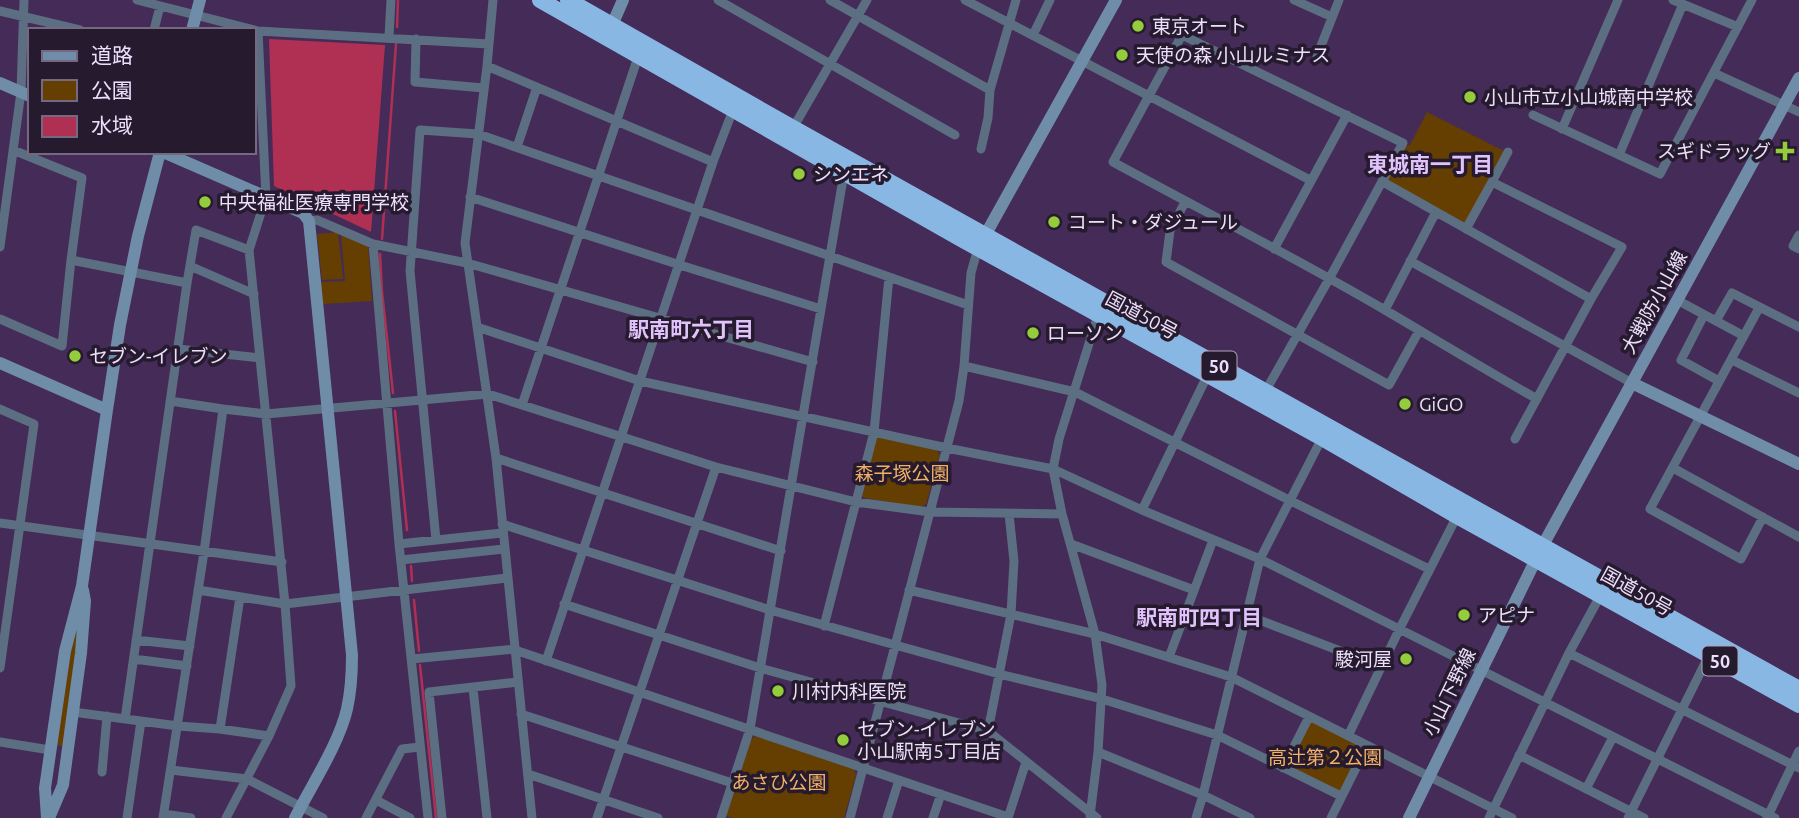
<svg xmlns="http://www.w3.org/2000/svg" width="1799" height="818" viewBox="0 0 1799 818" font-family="Ubuntu,'Noto Sans JP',sans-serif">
<rect width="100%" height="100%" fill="#442b58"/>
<!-- green -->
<path fill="#653e02" d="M1427 112 1504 151 1465 223 1387 180 1406 146 1410 145Z
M338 232 343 279 322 280 317 234Z
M341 234 368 245 372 301 323 304 320 282 345 281Z
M878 436 936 449 940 455 926 504 921 507 864 498 862 496 875 438Z
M81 621 63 746 57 745 68 649Z
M1310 719 1365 747 1341 794 1285 767Z
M756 736 854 769 856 775 844 818H733L726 816 751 739Z"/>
<!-- water -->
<path fill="#b03054" d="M269 39 385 45 371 232 274 186Z"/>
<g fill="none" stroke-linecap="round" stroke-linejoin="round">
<!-- stream -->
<path stroke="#b03054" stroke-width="2.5" d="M397 27 398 0
M382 239 396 44
M380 254 382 292 393 393
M395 411 407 530
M411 566 412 581
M414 600 419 651
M420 665 436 818"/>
<!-- street -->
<path stroke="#5c6e81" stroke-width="9" d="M137 0 258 31 489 44
M493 0 487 66 465 243 496 458 532 818
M718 0 955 135
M830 0 990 90
M965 0 1310 180
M1294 0 1332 17
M1673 0 1738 27
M0 11 80 30
M154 30 160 6
M258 31 266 197 249 250 285 604 507 578
M1033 35 1050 0
M389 37 391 0
M416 39 415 82 484 88
M1317 56 1339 0
M487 66 713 162
M1714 73 1799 112
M1533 115 1660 174 1752 0
M793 128 867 0
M1562 129 1618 0
M517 147 537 87
M981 149 988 118 990 90 1016 0
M13 150 82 178 71 260
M1619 155 1683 4
M1383 182 1591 299
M1492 182 1508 152
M470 197 680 265 821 309
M1185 202 1170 231 1166 262 1389 385 1419 331
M309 221 317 220 373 244 467 263 813 362
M1466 229 1492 182 1622 247 1591 299 1515 439
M1799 235 1793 246 1799 249
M373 244 399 544 428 818
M0 247 21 92 24 0
M1274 249 1347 115
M1410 261 1632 383
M190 266 254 294
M1677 300 1744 336
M1759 308 1650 509 1741 559 1763 517
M1385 310 1436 212
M1704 315 1681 360 1719 381
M0 319 62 346 71 260 187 283
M1716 321 1732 293 1799 327
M477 327 640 381 947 448 1053 469 1142 510 1260 559 1775 818
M178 349 260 358
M1732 360 1799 393
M964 366 1075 392 1291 501 1429 569
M1265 392 1329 279 1403 143 1182 35 1113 162C1203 211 1296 258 1385 310 1436 340 1486 370 1537 399
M170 401 223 409
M522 405 638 57
M0 409 34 424 0 668
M496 458 781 551
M1673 468 1799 537
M1142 510 1208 374
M0 523 282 562
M502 524 770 610 999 674 1102 699 1217 735 1341 796
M436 540 410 271 420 130 478 134 830 256 968 305
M399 544 502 533
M1071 544 1194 590
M401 560 504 549
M198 590 285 604 291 686 269 736 226 818
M909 590 1095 634 1231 677 1512 818
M564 604 760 668 988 731 1097 818
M1246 615 1382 667
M824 626 874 432 889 277
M136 640 190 646
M515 650 1008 817
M1569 653 1799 768
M1169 657 1213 540
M134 659 187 666
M412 659 515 649
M546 661 713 162 733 110
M473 688 487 818
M73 712 178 726 220 729 269 736
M521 714 732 783
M125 719 187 283 196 230 249 250
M220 729 240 597
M988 731 1011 614 1014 561 1009 514
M1348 736 1399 630 1457 516
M0 742 50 750
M1098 752 1203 795 1250 818
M1519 755 1644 818
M1283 768 1309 717
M171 770 247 779 323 818
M102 772 107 716
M528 774 658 818
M1586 789 1613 737
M376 800 410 818
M164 814 191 818
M1090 816 1098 752 1102 685 1095 634 1062 514 1053 469 1059 439 1098 315
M127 818 141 721
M163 818 204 552 223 409 266 414 488 394 716 467 856 502 930 512 1062 514
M366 818 402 749 420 747
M442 818 429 692 518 682
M597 818 716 467
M721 818 750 729 844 173
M850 818 959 401 964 366 971 273 978 248
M887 818 899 780
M933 818 941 794
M1008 818 1026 762
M1196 818 1203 795 1260 559 1322 438
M1331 818 1367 746
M1489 818 1569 653 1600 596
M1628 818 1709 655
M1767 818 1799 751"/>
<!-- secondary -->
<path stroke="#6f8ca9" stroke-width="12" d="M192 30 200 0
M609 32 623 0
M0 83 30 96
M163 152 303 213 309 221 352 655C352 674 351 691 347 709 339 744 311 786 295 818
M982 241 1116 0
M0 363 107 410
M1632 383 1799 464
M47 818 45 788 65 651 82 586 107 410 120 325 138 236 160 152
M49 818 63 785 81 653 85 601 83 590
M1409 818 1543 545 1799 78"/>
<!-- highway -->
<path stroke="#89b7e4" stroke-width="16" d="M540 0 963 240 1322 438 1457 516 1799 705
M568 0 793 128 1799 689"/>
</g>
<!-- markers -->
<g fill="#94cc3c" stroke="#251a2e" stroke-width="2.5">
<circle cx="1138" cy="26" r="7"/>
<circle cx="1122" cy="55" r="7"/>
<circle cx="1470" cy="97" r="7"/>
<path d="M1781.5 140.5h7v7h7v7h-7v7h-7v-7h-7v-7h7z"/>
<circle cx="799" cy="174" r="7"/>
<circle cx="205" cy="202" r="7"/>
<circle cx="1054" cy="222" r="7"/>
<circle cx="1033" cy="333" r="7"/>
<circle cx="75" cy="356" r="7"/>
<circle cx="1405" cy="404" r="7"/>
<circle cx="1464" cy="615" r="7"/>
<circle cx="1406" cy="659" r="7"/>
<circle cx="778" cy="691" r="7"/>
<circle cx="843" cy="740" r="7"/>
</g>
<g text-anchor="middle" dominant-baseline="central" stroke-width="7" stroke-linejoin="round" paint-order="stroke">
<!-- shield labels -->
<g fill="#251a2e" stroke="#b1a3bd" stroke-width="2">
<rect x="1201.5" y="351.5" width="35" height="29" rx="5"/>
<rect x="1702.5" y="646.5" width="35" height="29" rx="5"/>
</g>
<g font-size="18" font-weight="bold" fill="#eddefa">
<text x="1219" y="366">50</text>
<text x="1720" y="661">50</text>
</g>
<!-- poi labels -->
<g font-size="19" fill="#eddefa" stroke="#251a2e" text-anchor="start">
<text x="1152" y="26">東京オート</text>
<text x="1136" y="55">天使の森 小山ルミナス</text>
<text x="1484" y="97">小山市立小山城南中学校</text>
<text x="1771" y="151" text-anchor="end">スギドラッグ</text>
<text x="813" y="174">シンエネ</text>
<text x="219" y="202">中央福祉医療専門学校</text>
<text x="1068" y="222">コート・ダジュール</text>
<text x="1047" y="333">ローソン</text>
<text x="89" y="356">セブン-イレブン</text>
<text x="1419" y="404">GiGO</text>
<text x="1478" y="615">アピナ</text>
<text x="1392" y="659" text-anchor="end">駿河屋</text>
<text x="792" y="691">川村内科医院</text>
<text x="857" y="729">セブン-イレブン<tspan x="857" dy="22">小山駅南5丁目店</tspan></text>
</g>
<!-- street labels -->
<g font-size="19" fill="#eddefa" stroke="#251a2e">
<text transform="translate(1654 302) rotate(-61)">大戦防小山線</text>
<text transform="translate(1142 315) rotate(28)">国道50号</text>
<text transform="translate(1637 591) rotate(29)">国道50号</text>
<text transform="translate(1449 692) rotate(-64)">小山下野線</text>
</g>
<!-- park labels -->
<g font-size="19" fill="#f1b168" stroke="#251a2e">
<text x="902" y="473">森子塚公園</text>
<text x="1325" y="757">高辻第２公園</text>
<text x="779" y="782">あさひ公園</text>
</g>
<!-- neighbourhood labels -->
<g font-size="21" font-weight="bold" fill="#e1c3fb" stroke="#251a2e">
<text x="1430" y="164">東城南一丁目</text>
<text x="691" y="329">駅南町六丁目</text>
<text x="1199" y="617">駅南町四丁目</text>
</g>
</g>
<!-- legend -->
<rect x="28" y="28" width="228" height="126" fill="#251a2e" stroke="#756880" stroke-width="2"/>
<rect x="42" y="51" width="35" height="10" fill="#6f8ca9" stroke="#756880" stroke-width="2"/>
<text x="91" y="63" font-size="21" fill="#eddefa">道路</text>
<rect x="42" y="80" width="35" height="21" fill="#653e02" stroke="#756880" stroke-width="2"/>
<text x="91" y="98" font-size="21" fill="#eddefa">公園</text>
<rect x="42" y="116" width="35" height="21" fill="#b03054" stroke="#756880" stroke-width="2"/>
<text x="91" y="133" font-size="21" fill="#eddefa">水域</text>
</svg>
